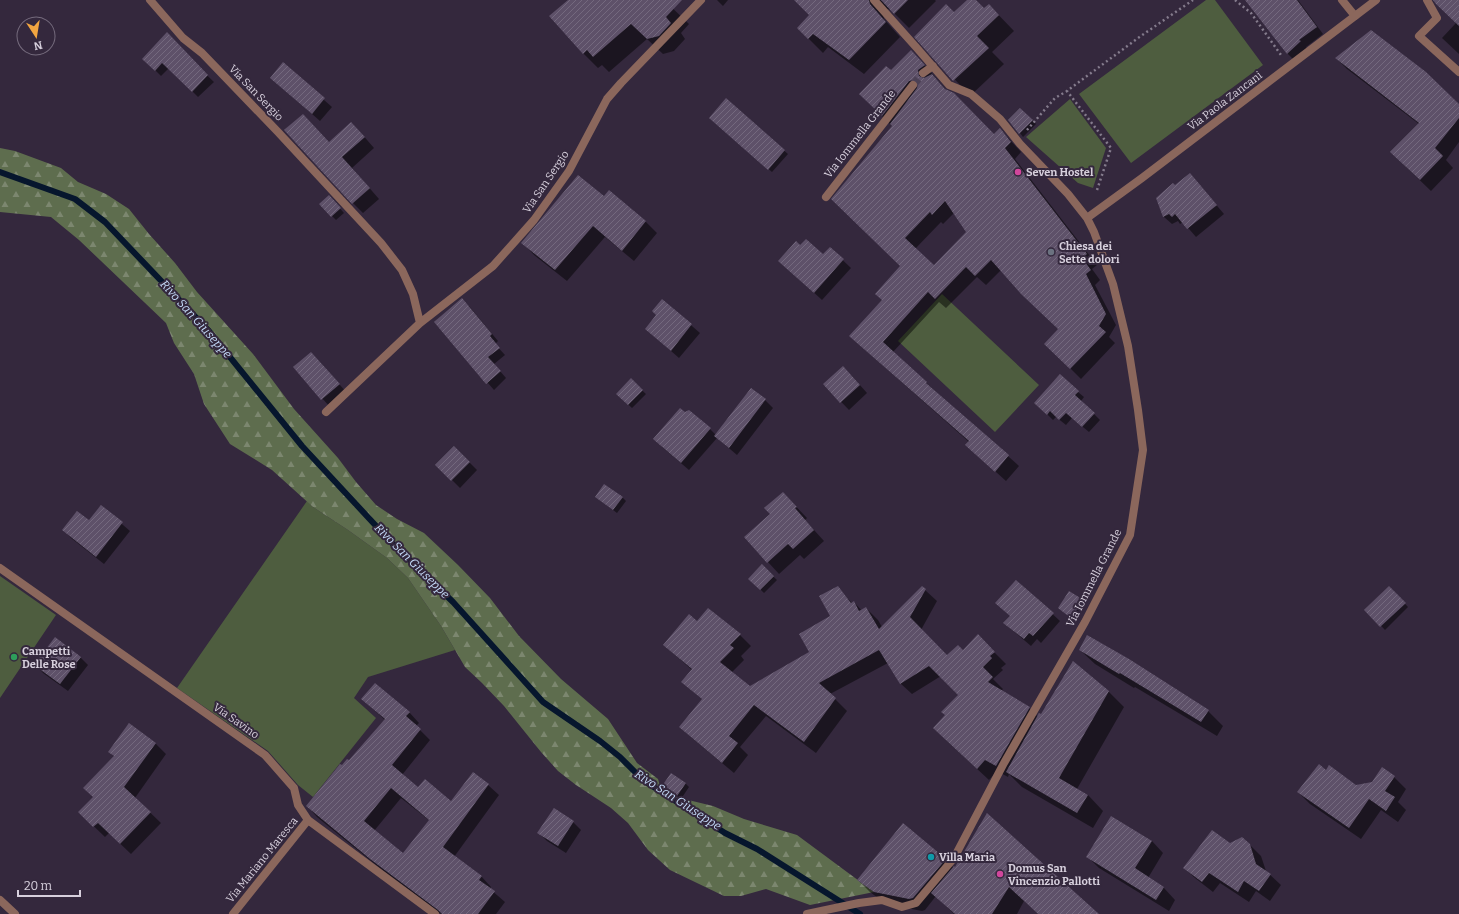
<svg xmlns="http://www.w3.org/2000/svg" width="1459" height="914" viewBox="0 0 1459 914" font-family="Bitter,serif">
<defs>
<pattern id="forest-firs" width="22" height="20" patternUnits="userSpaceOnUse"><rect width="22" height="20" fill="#5e6d4e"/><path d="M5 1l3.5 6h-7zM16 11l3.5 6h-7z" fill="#7c876f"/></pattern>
<pattern id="building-hatch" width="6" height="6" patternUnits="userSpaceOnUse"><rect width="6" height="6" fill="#5e5169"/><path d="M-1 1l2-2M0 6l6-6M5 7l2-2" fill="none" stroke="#74697e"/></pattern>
</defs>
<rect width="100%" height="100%" fill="#34283d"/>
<!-- green -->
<path fill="#4e5d3f" d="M1206 0H1215L1263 65 1131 163 1079 94Z
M1070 99 1106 148 1093 188 1078 183 1026 137Z
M942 294 1039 385 995 432 898 341Z
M307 501 313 507 348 530 387 558 408 578 441 626 455 650 368 677 354 698 376 718 313 797 298 785 268 751 177 688Z
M0 576 56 615 0 698Z"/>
<!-- forest -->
<path fill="url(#forest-firs)" d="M0 148 15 151 61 168 78 182 106 194 129 209 149 234 175 263 197 292 253 354 294 409 338 458 356 482 376 505 397 519 424 533 458 565 490 598 519 636 561 679 608 719 637 763 658 779 660 786 676 797 713 806 744 819 797 835 874 892 810 905 766 889 741 896H724L670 870 648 850 628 823 611 808 576 785 558 771 541 752 504 706 482 683 465 667 441 626 408 578 387 558 348 530 313 507 272 470 230 444 204 404 194 374 174 343 166 323 79 240 51 217 0 212Z"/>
<!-- shadow -->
<path fill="#0007" fill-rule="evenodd" d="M569 0H664L689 24 681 33 685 39 674 51 663 54 647 39 609 72 602 65 598 68 583 53Z
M717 0H728L723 6Z
M795 0H935L936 1 909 28 891 10 888 9 885 11 883 14 884 19 900 37 864 74 828 47 823 53 798 28 810 15Z
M969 0H975L984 9 989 5 1014 31 992 52 1004 64 970 96 916 37 954 14Z
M1246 0H1298L1323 34 1306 47 1307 49 1294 60 1287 53Z
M1449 0H1459V54L1442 38 1456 23Z
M184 53 214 82 198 97 169 68 161 76 144 59Z
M1336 58 1459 105V142L1446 160 1453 168 1431 191 1402 163 1419 124 1347 69Z
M921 61 947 91 994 135 1000 129 1021 152 1015 159 1097 265 1092 269 1100 280 1095 285 1116 325 1109 337 1115 343 1081 379 1056 354 1059 330 1001 270 986 285 977 277 946 308 939 302 893 352 937 393 1019 466 1006 481 966 445 969 442 861 346 901 266 893 127 860 94 891 72ZM954 213 968 232 934 267 915 249 941 222 943 224Z
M283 64 332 107 320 121 271 78Z
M726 100 788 154 772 172 714 122Z
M1020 109 1036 124 1023 137 1020 133Z
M361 133 374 148 352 168 379 199 363 213 353 203 329 143Z
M1190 174 1224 214 1196 237 1183 222 1180 224 1178 221 1172 224 1164 217 1157 198 1175 187Z
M609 191 646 222 657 233 634 261 605 237 567 281 534 255 523 243 604 197Z
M329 196 344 213 336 220 320 204Z
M800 247 823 256 830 248 851 268 822 300 787 268Z
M662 300 700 333 679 358 654 336 657 315Z
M469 306 498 341 495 344 505 355 494 364 506 378 494 390 435 322Z
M319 361 347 393 330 407 294 367Z
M851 375 867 393 849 410 824 384Z
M631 380 646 394 632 408 617 394Z
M1078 392 1084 397 1081 401 1100 420 1089 432 1072 418 1066 425 1056 417 1053 420 1041 408Z
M765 400 773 408 737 455 717 438 689 470 662 447 710 429 716 435Z
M454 447 477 470 460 488 437 465Z
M783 493 807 518 805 520 824 541 804 559 800 555 779 574 745 537 771 514Z
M596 497H622L626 501 617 513Z
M101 506 130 531 104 564 71 538 64 530 89 522Z
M762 566 777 580 764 593 750 579Z
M1017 581 1060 621 1041 643 1037 639 1031 646 1004 623 1011 616Z
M837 587 852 603 854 602 862 611 866 608 878 620 882 627 925 590 937 601 921 630 947 656 963 651 978 636 1006 664 1001 668 1003 670 993 679 1003 689 1001 691 1029 708 1038 717 1042 716 1073 662 1109 692 1124 707 1077 789 1088 795 1103 811 1093 828 1022 787 1009 774 1008 777 997 771 989 780 946 740V715L959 694 941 676 912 694 900 683 888 663 830 694 847 711 816 753 766 716 740 747 748 755 734 773 692 738 680 727 703 700 683 682 692 670 664 645 697 622 708 609 740 635 751 646 741 656 744 660 732 672 749 687 811 653 832 617Z
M1389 587 1408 607 1385 630 1366 610Z
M1081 600 1085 604 1076 622 1063 611Z
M1080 650 1208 711 1223 726 1217 736 1135 687 1134 688 1095 664Z
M80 657 88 665 68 691 43 673 36 665Z
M362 699 409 712 419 723 416 726 430 740 402 775 418 788 451 803 474 774 488 785 499 795 454 857 481 876 491 887 490 889 505 902 496 914H441L381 869 317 817 307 806 342 766 349 762 385 720ZM401 798 430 821 403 854 374 831Z
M156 744 166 754 135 798 161 823 131 854 109 833 105 837 79 812 94 797 115 757 109 752Z
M1382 769 1394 777 1406 789 1398 802 1406 810 1398 822 1381 810 1361 839 1310 804 1298 792 1327 771 1356 786 1373 783Z
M685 783 689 787 681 799 664 786Z
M554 810 573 822 581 830 566 853 547 841 539 833Z
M1152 841 1163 853 1148 878 1164 888 1175 900 1169 911 1099 868 1088 857Z
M1230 844 1250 845 1261 856 1266 871 1281 885 1270 901 1256 891 1249 902 1220 883 1213 892 1195 878 1184 868Z
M945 860 954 868 1097 914H1038L1024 901 1017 914H954L936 896 925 910 922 911 886 904 870 892 858 880Z"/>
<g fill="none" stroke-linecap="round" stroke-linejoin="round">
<!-- stream -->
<path stroke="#06162d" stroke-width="6" d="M0 172 75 199 105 222 208 330 302 446 390 541 453 602 543 702 600 741 620 757 643 780 725 833 757 849 860 914"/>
</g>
<!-- building -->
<path fill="url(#building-hatch)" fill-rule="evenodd" d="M568 0H682L666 17 671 23 659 36 647 39 631 24 593 57 587 50 583 54 549 16Z
M794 0H869L870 4 886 22 849 60 813 34 808 39 797 28 809 15Z
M881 0H908L894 14Z
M967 0H976L984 8 989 4 999 15 977 36 989 48 953 81 914 37 946 4 954 12Z
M1245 0H1297L1317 27 1299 40 1301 41 1287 54Z
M1433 0H1459V26L1436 4Z
M1371 30 1426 72 1459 104V118L1435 148 1443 156 1420 180 1390 152 1419 123 1335 58Z
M167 32 208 75 192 92 162 63 155 71 142 59Z
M911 50 925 65 918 70 919 76 924 78 932 74 945 89 954 93 994 134 1000 128 1011 142 1005 148 1087 254 1082 258 1091 270 1086 274 1106 314 1099 326 1106 332 1070 369 1044 344 1058 329 1021 294 991 260 975 276 966 267 935 299 928 292 883 342 927 382 926 383 1009 455 995 472 965 445 969 441 849 336 882 300 875 294 900 266 831 199 892 126 890 124 917 88 918 83 914 80 909 81 882 116 859 94 886 66 891 70ZM945 201 966 232 934 265 905 238 930 212 932 215Z
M283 62 325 98 312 114 270 78Z
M726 98 785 150 768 170 709 118Z
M1020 108 1033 120 1019 134 1008 120Z
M303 114 329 142 351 122 365 137 342 157 370 188 352 204 284 130Z
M1190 173 1217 205 1187 229 1175 214 1172 217 1169 214 1163 217 1156 198 1173 183 1175 185Z
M578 175 604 196 609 190 646 221 622 251 593 226 555 270 521 243Z
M329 195 341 208 331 217 319 204Z
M806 239 823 254 830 247 844 259 814 293 778 261 796 241 800 245Z
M462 298 492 334 490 336 500 348 488 357 501 371 486 384 434 322Z
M662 299 692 324 671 351 645 329 656 315 652 311Z
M311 352 340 384 321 400 293 367Z
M843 366 860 385 840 403 823 384Z
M1060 374 1079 391 1075 395 1095 413 1082 427 1066 413 1059 420 1050 411 1047 415 1034 403Z
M631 378 643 390 628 405 616 394Z
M751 388 766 399 729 448 714 436Z
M680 408 685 412 689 410 711 428 681 463 653 439Z
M454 446 470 462 451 481 435 465Z
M604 484 623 497 613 510 595 497Z
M783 492 797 507 795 508 814 530 793 549 788 544 767 563 744 537 770 514 764 508Z
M101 505 123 522 96 557 62 530 77 511 89 520Z
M762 564 774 576 760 590 748 579Z
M1016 580 1054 613 1033 636 1029 633 1024 639 1003 623 1010 616 995 603Z
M838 586 851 603 854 601 859 611 866 607 879 629 922 586 926 589 910 617 947 655 958 645 963 650 978 634 995 652 990 656 992 658 983 667 993 677 988 682 1030 707 996 766 985 760 977 769 933 728 945 715 941 712 958 695 929 666 900 684 879 650 819 683 836 698 804 742 754 705 729 736 738 743 722 763 679 727 702 699 681 682 692 669 663 645 689 614 697 621 708 608 741 634 730 645 734 648 720 662 750 686 809 652 799 634 830 616 819 596Z
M1389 586 1406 603 1380 627 1364 610Z
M1069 591 1082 599 1072 619 1058 608Z
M1087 635 1129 659 1209 710 1201 722 1120 673 1119 674 1079 650Z
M55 637 81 657 60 684 34 665Z
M1073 661 1109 691 1059 778 1088 795 1077 813 1006 772 1039 713 1041 714Z
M375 683 410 712 406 716 421 729 392 765 418 787 425 779 451 801 473 772 489 784 443 847 482 876 479 880 495 891 478 914H442L438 910 370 859 306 806 340 764 342 765 347 759 349 760 385 719 361 699ZM391 788 429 820 403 853 364 821Z
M129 723 156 743 124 787 151 812 120 844 98 823 93 827 78 812 93 797 83 788 114 756 108 752Z
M1319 764 1326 770 1329 765 1356 785 1372 782 1382 767 1395 776 1385 791 1395 797 1386 811 1369 799 1349 828 1297 792Z
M671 773 686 783 677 796 662 786Z
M554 808 574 821 558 846 537 833Z
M987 813 1099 914H1038L1009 887 992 914H955L931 893 954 866 955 867Z
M1111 816 1152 841 1135 868 1164 887 1156 900 1086 857Z
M903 823 946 859 913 898 909 899 874 892 857 880Z
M1212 830 1230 843 1242 837 1250 844 1256 864 1271 874 1259 891 1244 881 1238 892 1209 873 1202 882 1183 868Z"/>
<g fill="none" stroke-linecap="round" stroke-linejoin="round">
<!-- street-tunnel -->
<path stroke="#4c4155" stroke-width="8" stroke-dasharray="8 4" stroke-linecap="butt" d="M913 85 923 73"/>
<!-- path -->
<path stroke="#847b8c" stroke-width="2.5" stroke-dasharray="2 3" stroke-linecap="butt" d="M1235 0 1251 13 1281 55
M1027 130 1055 98 1067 91
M1097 190 1111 148 1067 91 1138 38 1193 0"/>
<!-- lane -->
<path stroke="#8b675c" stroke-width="8" d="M150 0 183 38 202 53 278 132 381 243 402 270 413 294 420 323 493 266 534 220 569 171 607 99 621 83 701 0
M1342 0 1355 16
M1427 0 1437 18 1419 36 1459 72
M326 412 420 323
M0 568 265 755 294 788 298 805 308 820 435 914
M233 914 308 820"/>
<!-- street -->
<path stroke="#8b675c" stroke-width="8" d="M923 73 933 66
M826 197 913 85
M1087 218 1142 178 1376 0
M0 900 15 914
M807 914 859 903 882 900 902 907 916 903 954 858 1004 763 1085 622 1130 535 1143 450 1138 410 1128 346 1113 284 1094 232 1087 218 1068 194 1020 144 1000 119 971 94 949 85 916 47 874 0"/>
</g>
<!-- markers -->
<g fill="#d1479c" stroke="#34283d" stroke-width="1.5">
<circle cx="1018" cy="172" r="4"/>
<circle cx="1000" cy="874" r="4"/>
</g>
<circle fill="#6b7280" stroke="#34283d" stroke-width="1.5" cx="1051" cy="252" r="4"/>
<circle fill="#2e9e5b" stroke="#34283d" stroke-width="1.5" cx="14" cy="657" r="4"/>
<circle fill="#0f9aa8" stroke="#34283d" stroke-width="1.5" cx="931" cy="857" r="4"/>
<g text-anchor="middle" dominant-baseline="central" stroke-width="4" stroke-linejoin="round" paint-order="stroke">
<!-- street labels -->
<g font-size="11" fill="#d7d0dd" stroke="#34283d">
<text transform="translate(256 93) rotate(46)">Via San Sergio</text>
<text transform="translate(1225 101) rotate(-37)">Via Paola Zancani</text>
<text transform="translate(860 134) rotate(-52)">Via Iommella Grande</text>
<text transform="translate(546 182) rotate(-56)">Via San Sergio</text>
<text transform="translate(1094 578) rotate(-63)">Via Iommella Grande</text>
<text transform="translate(236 721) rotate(35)">Via Savino</text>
<text transform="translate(262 860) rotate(-51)">Via Mariano Maresca</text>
</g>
<!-- poi labels -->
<g font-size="11" font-weight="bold" fill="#d7d0dd" stroke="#34283d" text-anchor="start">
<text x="1026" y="172">Seven Hostel</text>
<text x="1059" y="246">Chiesa dei<tspan x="1059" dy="13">Sette dolori</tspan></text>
<text x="22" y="651">Campetti<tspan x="22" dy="13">Delle Rose</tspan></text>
<text x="939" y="857">Villa Maria</text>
<text x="1008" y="868">Domus San<tspan x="1008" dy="13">Vincenzio Pallotti</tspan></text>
</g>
<!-- water labels -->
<g font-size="12" font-style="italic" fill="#c4daf8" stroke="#34283d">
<text transform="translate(196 319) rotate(48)">Rivo San Giuseppe</text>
<text transform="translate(412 561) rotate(45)">Rivo San Giuseppe</text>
<text transform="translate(678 800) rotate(33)">Rivo San Giuseppe</text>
</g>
</g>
<!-- north arrow -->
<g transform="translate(36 36) rotate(168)"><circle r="19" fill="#34283d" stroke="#756b7d"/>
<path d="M0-3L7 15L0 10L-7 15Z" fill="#f2a541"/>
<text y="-6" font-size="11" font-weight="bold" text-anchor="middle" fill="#d7d0dd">N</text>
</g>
<!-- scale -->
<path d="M18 890v6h62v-6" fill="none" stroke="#d7d0dd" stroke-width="2"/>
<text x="24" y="890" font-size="12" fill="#d7d0dd" stroke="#34283d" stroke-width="3" paint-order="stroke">20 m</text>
</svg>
